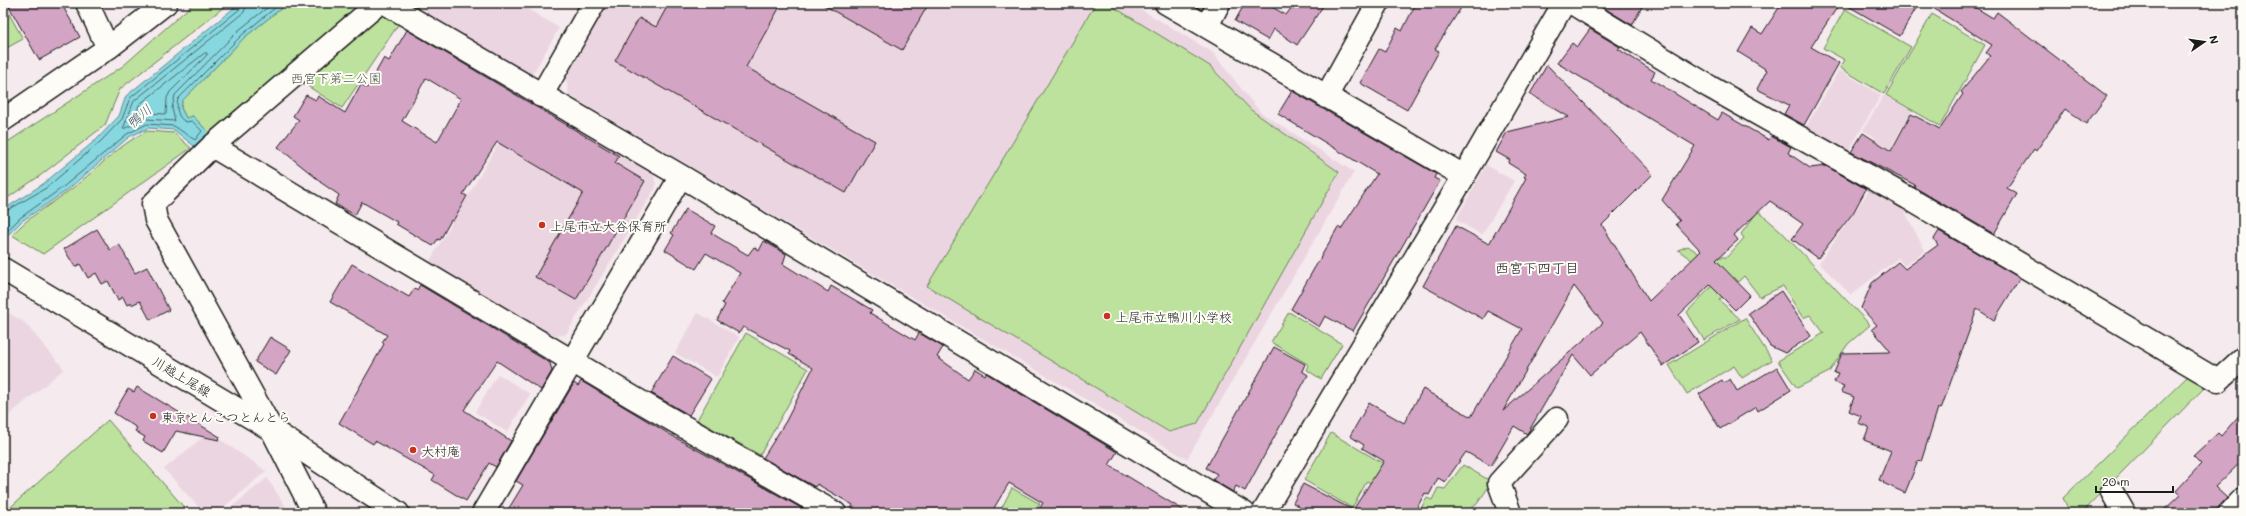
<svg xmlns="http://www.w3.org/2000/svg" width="2246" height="516" viewBox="0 0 2246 516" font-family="Mali,'Klee One',sans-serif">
<rect width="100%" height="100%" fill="#f5eaed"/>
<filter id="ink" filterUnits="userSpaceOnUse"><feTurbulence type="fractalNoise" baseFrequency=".025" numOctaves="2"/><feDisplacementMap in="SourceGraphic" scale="8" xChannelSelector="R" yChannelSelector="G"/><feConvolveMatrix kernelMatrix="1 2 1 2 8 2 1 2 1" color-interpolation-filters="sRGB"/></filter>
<g filter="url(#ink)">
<!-- built -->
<path fill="#ebd5e1" d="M400 3H518L559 28 532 75 523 76Z
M606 3H1130L1212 52 1260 112 1354 172 1187 459 569 95 565 73Z
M1839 70 1881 95 1848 152 1806 127Z
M1884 95 1912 111 1878 169 1863 159 1875 137 1863 130Z
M526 97 654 174 656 187 566 334 553 337 428 264Z
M1486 165 1514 181 1482 235 1456 220Z
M1869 191 1904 210 1925 251 1904 266 1898 258 1851 295 1819 263Z
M3 310 24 322 64 369 3 420Z
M698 313 739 337 717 377 675 353Z
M498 374 530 394 507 432 475 412Z
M209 432 266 471 217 513H204L164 469Z
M267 478 290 513H224Z"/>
<!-- green -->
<path fill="#bce29d" stroke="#6c7f5c" d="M3 3 23 39 3 50Z
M194 3H229L120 89 105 125 41 175 3 201V145L123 66Z
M288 3H361L209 133 193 116 186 118 181 108 182 101 245 37Z
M1096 3H1107L1210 66 1251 110 1339 172 1197 424 1169 432 927 286Z
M1845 9 1911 47 1884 94 1840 68 1845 60 1823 48Z
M381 10 400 22 342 108 298 80Z
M1932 14 1985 45 1940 126 1886 95Z
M147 131 174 133 191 148 43 254 12 235C28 217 47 207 66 193 94 173 116 146 147 131Z
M1758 211 1781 231 1870 325 1848 344 1829 372 1797 388 1778 361 1824 333 1810 315 1803 318 1783 286 1760 297 1744 276 1719 300 1740 319 1704 340 1687 312 1715 283 1711 274 1678 250 1688 246 1704 257H1727L1744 238 1741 234Z
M1289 312 1342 344 1321 379 1307 370 1309 365 1271 342Z
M1745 318 1772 360 1742 378 1734 366 1687 394 1669 365Z
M746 333 808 369 760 455 697 420Z
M2190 374 2207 385 2082 513H2070L2063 498Z
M108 420 189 513H4Z
M1331 433 1396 471 1384 491 1367 481 1352 508 1304 480Z
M1463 465 1492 482 1477 504 1465 513H1418L1427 498 1432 500 1438 488 1445 489Z
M1012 488 1040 504 1037 510 1043 513H999Z"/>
<!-- water -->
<path fill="#87d7e0" stroke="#5c8c92" d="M240 3H288L245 37 182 101 181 108 186 118 193 116 209 133 194 146 174 130 148 128 129 137 66 191 22 221 3 240V210L43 184 97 139 119 116 126 96Z"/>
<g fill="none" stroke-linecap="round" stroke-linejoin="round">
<!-- shore -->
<path stroke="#47676a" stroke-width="1" d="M247 3 244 12 134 101 123 129 146 119 175 121 172 108 175 95 239 30 273 3
M205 53H207V55L170 92 167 98 166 114 147 113 136 115 139 105Z
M3 213 46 188 100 142 122 119 130 98 241 8 242 3
M3 235 20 218 63 187 127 134 147 124 174 126 195 140 202 131 192 121 186 122C177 118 176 108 178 99L243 34 281 3"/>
</g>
<!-- building -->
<path fill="#d4a4c4" stroke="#1c1c1c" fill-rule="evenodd" d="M7 3H61L80 37 39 60Z
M669 3H782L746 67 875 141 846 193 615 61 639 18 656 27Z
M820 3H929L902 50Z
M1245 3H1265L1286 15 1295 3H1325L1297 45 1274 29 1268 40 1235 21Z
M1416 3H1464L1435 49 1439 51 1407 110 1360 83 1379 49 1385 52 1397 28 1402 31Z
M1607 3H1644L1632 25 1604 8Z
M1782 3H1840L1811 47 1839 63 1804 125 1784 114 1789 105 1757 89 1767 70 1738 52 1752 28 1762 34Z
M1843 3H1919L1900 36Z
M1925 3H1968L1993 18 1997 12 2107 96 2086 124 2065 109 2036 151 2034 149 2007 188 2017 194 1994 234 1914 187 1915 185 1851 152 1863 133 1891 151 1911 114 1940 129 1963 94 1961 92 1990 56 1986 53 1992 45Z
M1590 29 1620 47 1618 49 1655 72 1651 79 1718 120 1722 113 1769 140 1771 136 1791 147 1788 153 1810 168 1826 166 1866 189 1853 213 1818 258 1792 239 1803 224 1770 201 1734 235 1738 240 1716 260 1750 295 1735 310 1710 285 1679 315 1698 342 1663 366 1640 332 1590 375 1573 355 1527 434 1514 426 1491 466 1466 452 1445 482 1438 478 1429 495 1425 493 1414 513H1296L1299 506 1293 503 1303 484 1353 510 1384 461 1362 448 1364 445 1350 436 1369 403 1404 423 1423 389 1471 417 1522 329 1488 311 1483 319 1423 286 1456 226 1489 244 1526 178 1524 177 1526 174 1508 163 1510 160 1496 152 1507 132 1569 117 1530 94 1547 65 1653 174 1602 225 1649 301 1701 251 1676 224 1680 221 1662 200 1695 146 1557 63 1572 43 1577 47ZM1574 286 1603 323 1503 411Z
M407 30 619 156 615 163 645 181 576 300 535 277 583 193 497 142 463 194 467 196 453 221 451 220 440 240 438 239 433 246 396 224 397 222 362 202 355 215 335 204 339 195 320 182V181L278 147 299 120 293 116 306 95 316 100 318 96 345 113 361 84 367 88 384 58 389 61ZM426 78 461 99 437 142 402 121Z
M1292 91 1436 174 1434 178 1440 181 1353 331 1325 316 1319 327 1291 309 1338 227 1341 229 1377 174 1278 114Z
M686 209 715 226 711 233 748 255 754 247 759 251 764 241 786 254 783 264 828 292 831 286 872 310 870 313 915 340 919 333 943 347 937 357 968 379 975 369 985 375 986 373 1117 452 1109 465 1188 513H1037L1043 503 1009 483 991 513H849L853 505 817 484 815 487 763 458 786 421 813 368 789 354 790 351 743 327 739 333 717 320 725 305 722 303 740 273 706 253 696 269 665 250 674 235 671 233Z
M97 229 110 250 119 244 135 273 147 267 169 310 150 320 140 301 131 305V303L127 305 123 297 118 300 108 281 102 284 96 273 88 278 80 264 75 267 64 249Z
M1939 231 2020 278 1994 320 1977 309 1941 409 1938 408 1921 462 1918 461 1905 493 1883 483 1884 482 1879 480 1891 451 1864 440 1869 427 1858 423 1861 416 1849 411 1854 397 1841 392 1844 386 1834 382 1838 374 1834 373 1842 353 1891 352 1872 329 1877 325 1861 308 1872 283 1898 262 1905 269 1938 245 1934 239Z
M352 264 409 297 415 288 417 290 420 285 550 363 552 371 541 390 497 361 464 410 511 441 496 467 489 463 466 501 432 480 435 475 375 441 373 444 339 423 384 344 382 342 387 335 330 302Z
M1781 291 1811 336 1785 353 1770 346 1748 313Z
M270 337 291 350 276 375 255 362Z
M1274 347 1305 364 1302 371 1308 375 1245 491 1236 486 1233 492 1213 480 1217 474 1206 468Z
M673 356 711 379 689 415 651 393Z
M1777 367 1791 390 1758 411 1756 407 1720 429 1699 394 1722 380 1724 383 1730 379 1737 391Z
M581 381 676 438 803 509 801 513H506L523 485 516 481 574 383 578 386Z
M137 387 220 437 219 440 176 431 163 453 143 441 145 437 135 431 137 428 114 413 128 389 134 392Z
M2243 411V460L2215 487 2227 498 2213 513H2161L2180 495 2176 491 2201 464 2193 456 2218 433 2221 436Z"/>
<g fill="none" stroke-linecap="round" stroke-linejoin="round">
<!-- minor casing -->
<g stroke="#1c1c1c" stroke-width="25">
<path id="minor" d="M385 3 681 176 1244 513
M1166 3 1464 176
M1572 3 1710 87 1908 198 2218 381 2243 358
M1207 26 1219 3
M541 96 594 3
M1326 97 1378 3
M212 146 634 398 835 513
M272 430 156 220 153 204 212 146 379 3
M2112 492 2124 513
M483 513 681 176
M1263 513 1464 176 1564 3
M1510 513 1499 483 1557 419
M2230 513 2243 499"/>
</g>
<!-- tertiary casing -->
<g stroke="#1c1c1c" stroke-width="25">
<path id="tertiary" d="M87 3 108 48
M3 120 108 48 166 3
M272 430 314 513"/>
</g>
<!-- primary casing -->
<g stroke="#1c1c1c" stroke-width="25">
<path id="primary" d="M3 269 272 430 398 513"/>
</g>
<!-- minor -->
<use href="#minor" stroke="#fdfcf7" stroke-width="22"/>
<!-- tertiary -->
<use href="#tertiary" stroke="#fdfcf7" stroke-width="22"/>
<!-- primary -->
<use href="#primary" stroke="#fdfcf7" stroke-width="22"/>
</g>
</g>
<!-- markers -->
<g fill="#c8321e" stroke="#fdfcf7" stroke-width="1.5">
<circle cx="542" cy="225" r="4"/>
<circle cx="1107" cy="316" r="4"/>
<circle cx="153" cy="416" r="4"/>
<circle cx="413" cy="450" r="4"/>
</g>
<g text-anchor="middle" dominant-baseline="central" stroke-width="4" stroke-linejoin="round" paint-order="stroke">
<!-- park labels -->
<g font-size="13" fill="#4c5743" stroke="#fdfcf7">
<text x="336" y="77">西宮下第二公園</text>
</g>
<!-- poi labels -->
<g font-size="13" fill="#1c1c1c" stroke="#fdfcf7" text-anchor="start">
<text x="550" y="225">上尾市立大谷保育所</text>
<text x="1115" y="316">上尾市立鴨川小学校</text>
<text x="161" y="416">東京とんこつとんとら</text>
<text x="421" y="450">大村庵</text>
</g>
<!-- street labels -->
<g font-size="13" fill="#1c1c1c" stroke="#fdfcf7">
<text transform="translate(182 376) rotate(31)">川越上尾線</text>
</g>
<!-- water labels -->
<g font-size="14" font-style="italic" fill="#415d61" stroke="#fdfcf7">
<text transform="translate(139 116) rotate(-41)">鴨川</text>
</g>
<!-- neighbourhood labels -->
<g font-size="14" fill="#1c1c1c" stroke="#fdfcf7">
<text x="1537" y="267">西宮下四丁目</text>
</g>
</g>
<!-- margin -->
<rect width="2246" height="516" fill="none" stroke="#fdfcf7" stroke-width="16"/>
<rect x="8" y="8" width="2230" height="500" fill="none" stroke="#1c1c1c" stroke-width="1.5" filter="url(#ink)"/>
<!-- north arrow -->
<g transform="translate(2204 42) rotate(77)" stroke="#fdfcf7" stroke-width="3" paint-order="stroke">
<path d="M0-3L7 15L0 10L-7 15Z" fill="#1c1c1c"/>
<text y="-6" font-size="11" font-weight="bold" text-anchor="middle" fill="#1c1c1c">N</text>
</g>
<!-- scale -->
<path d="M2096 486v6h77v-6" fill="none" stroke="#1c1c1c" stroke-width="2"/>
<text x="2102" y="486" font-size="12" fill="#1c1c1c" stroke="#fdfcf7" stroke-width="3" paint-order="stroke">20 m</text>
</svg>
